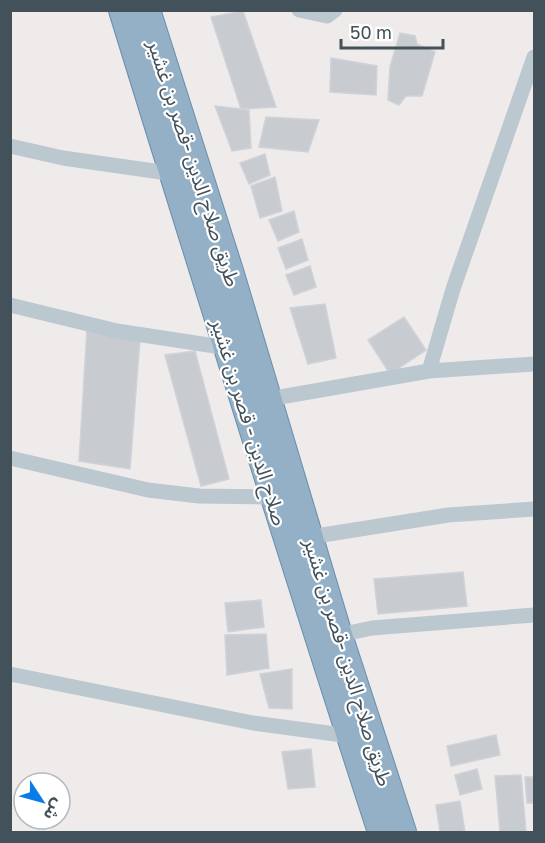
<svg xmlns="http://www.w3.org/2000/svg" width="545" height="843" viewBox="0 0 545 843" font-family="'Golos Text','Noto Sans Arabic',sans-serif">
<rect width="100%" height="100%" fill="#efebeb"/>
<!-- building -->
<path fill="#c8ccd1" stroke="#cfd2d8" stroke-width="1.5" d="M243 11 276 107 241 109 211 17Z
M400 33 415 36 417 44 435 52 422 96H406L399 105 388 100 390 67Z
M331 58 377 66 376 95 330 92Z
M215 106 249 110 251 148 232 151Z
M266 117 319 120 308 152 259 147Z
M265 154 270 175 249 184 240 163Z
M275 177 282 211 260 218 251 186Z
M294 211 299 232 278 241 269 220Z
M302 239 308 260 286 269 278 248Z
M310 266 316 287 294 295 286 275Z
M325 304 336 358 308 364 290 308Z
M404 317 426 350 390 374 368 340Z
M87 329 140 339 130 469 79 461Z
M195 351 229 479 201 486 165 355Z
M463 572 467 606 378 614 374 579Z
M261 600 264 627 228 632 225 603Z
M266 634 269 668 227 675 225 635Z
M292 669V709L269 708 260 674Z
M496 735 500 755 451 766 447 746Z
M311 749 315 787 288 789 282 752Z
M477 769 482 789 460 795 455 775Z
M521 775 526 832H500L495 776Z
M525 777H534V803H527Z
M460 801 465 832H440L436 805Z"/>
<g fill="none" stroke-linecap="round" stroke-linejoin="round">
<!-- trunk casing -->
<g stroke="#6a8eab" stroke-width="28">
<path id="trunk" d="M122 10C207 285 292 559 381 832
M147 10 230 271 339 635 403 832"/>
</g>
<!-- minor -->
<path stroke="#bbc8d0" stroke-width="15" d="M299 10 327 16 335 10
M10 146 63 158 175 174
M10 305 117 331 228 348
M429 371 453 289 534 57
M263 400 429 371 534 364
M10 458 148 490 199 496 272 497
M310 537 448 515 534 509
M339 635 372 628 534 615
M10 674 253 723 350 736"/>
<!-- trunk -->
<use href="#trunk" stroke="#93b0c7" stroke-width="26"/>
</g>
<g text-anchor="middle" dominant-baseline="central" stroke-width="4.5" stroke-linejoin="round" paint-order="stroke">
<!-- street labels -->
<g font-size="20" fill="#43515a" stroke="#fff">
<text transform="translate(195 163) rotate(72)">طريق صلاح الدين -قصر بن غشير</text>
<text transform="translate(250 422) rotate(73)">صلاح الدين - قصر بن غشير</text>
<text transform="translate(349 662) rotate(73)">طريق صلاح الدين -قصر بن غشير</text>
</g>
</g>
<!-- border -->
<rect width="545" height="843" fill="none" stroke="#43515a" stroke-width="24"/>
<!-- north arrow -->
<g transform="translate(42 801) rotate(126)"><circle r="28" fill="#ffffff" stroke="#b4b9bd" stroke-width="1.5"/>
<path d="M0-4.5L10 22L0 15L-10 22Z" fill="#0a7cea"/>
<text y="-9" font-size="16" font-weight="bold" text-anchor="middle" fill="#43515a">ش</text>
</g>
<!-- scale -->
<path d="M341 39v9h102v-9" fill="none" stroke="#43515a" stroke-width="3"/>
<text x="350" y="39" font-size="18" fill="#43515a" stroke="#ffffff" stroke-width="4.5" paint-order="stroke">50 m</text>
</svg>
